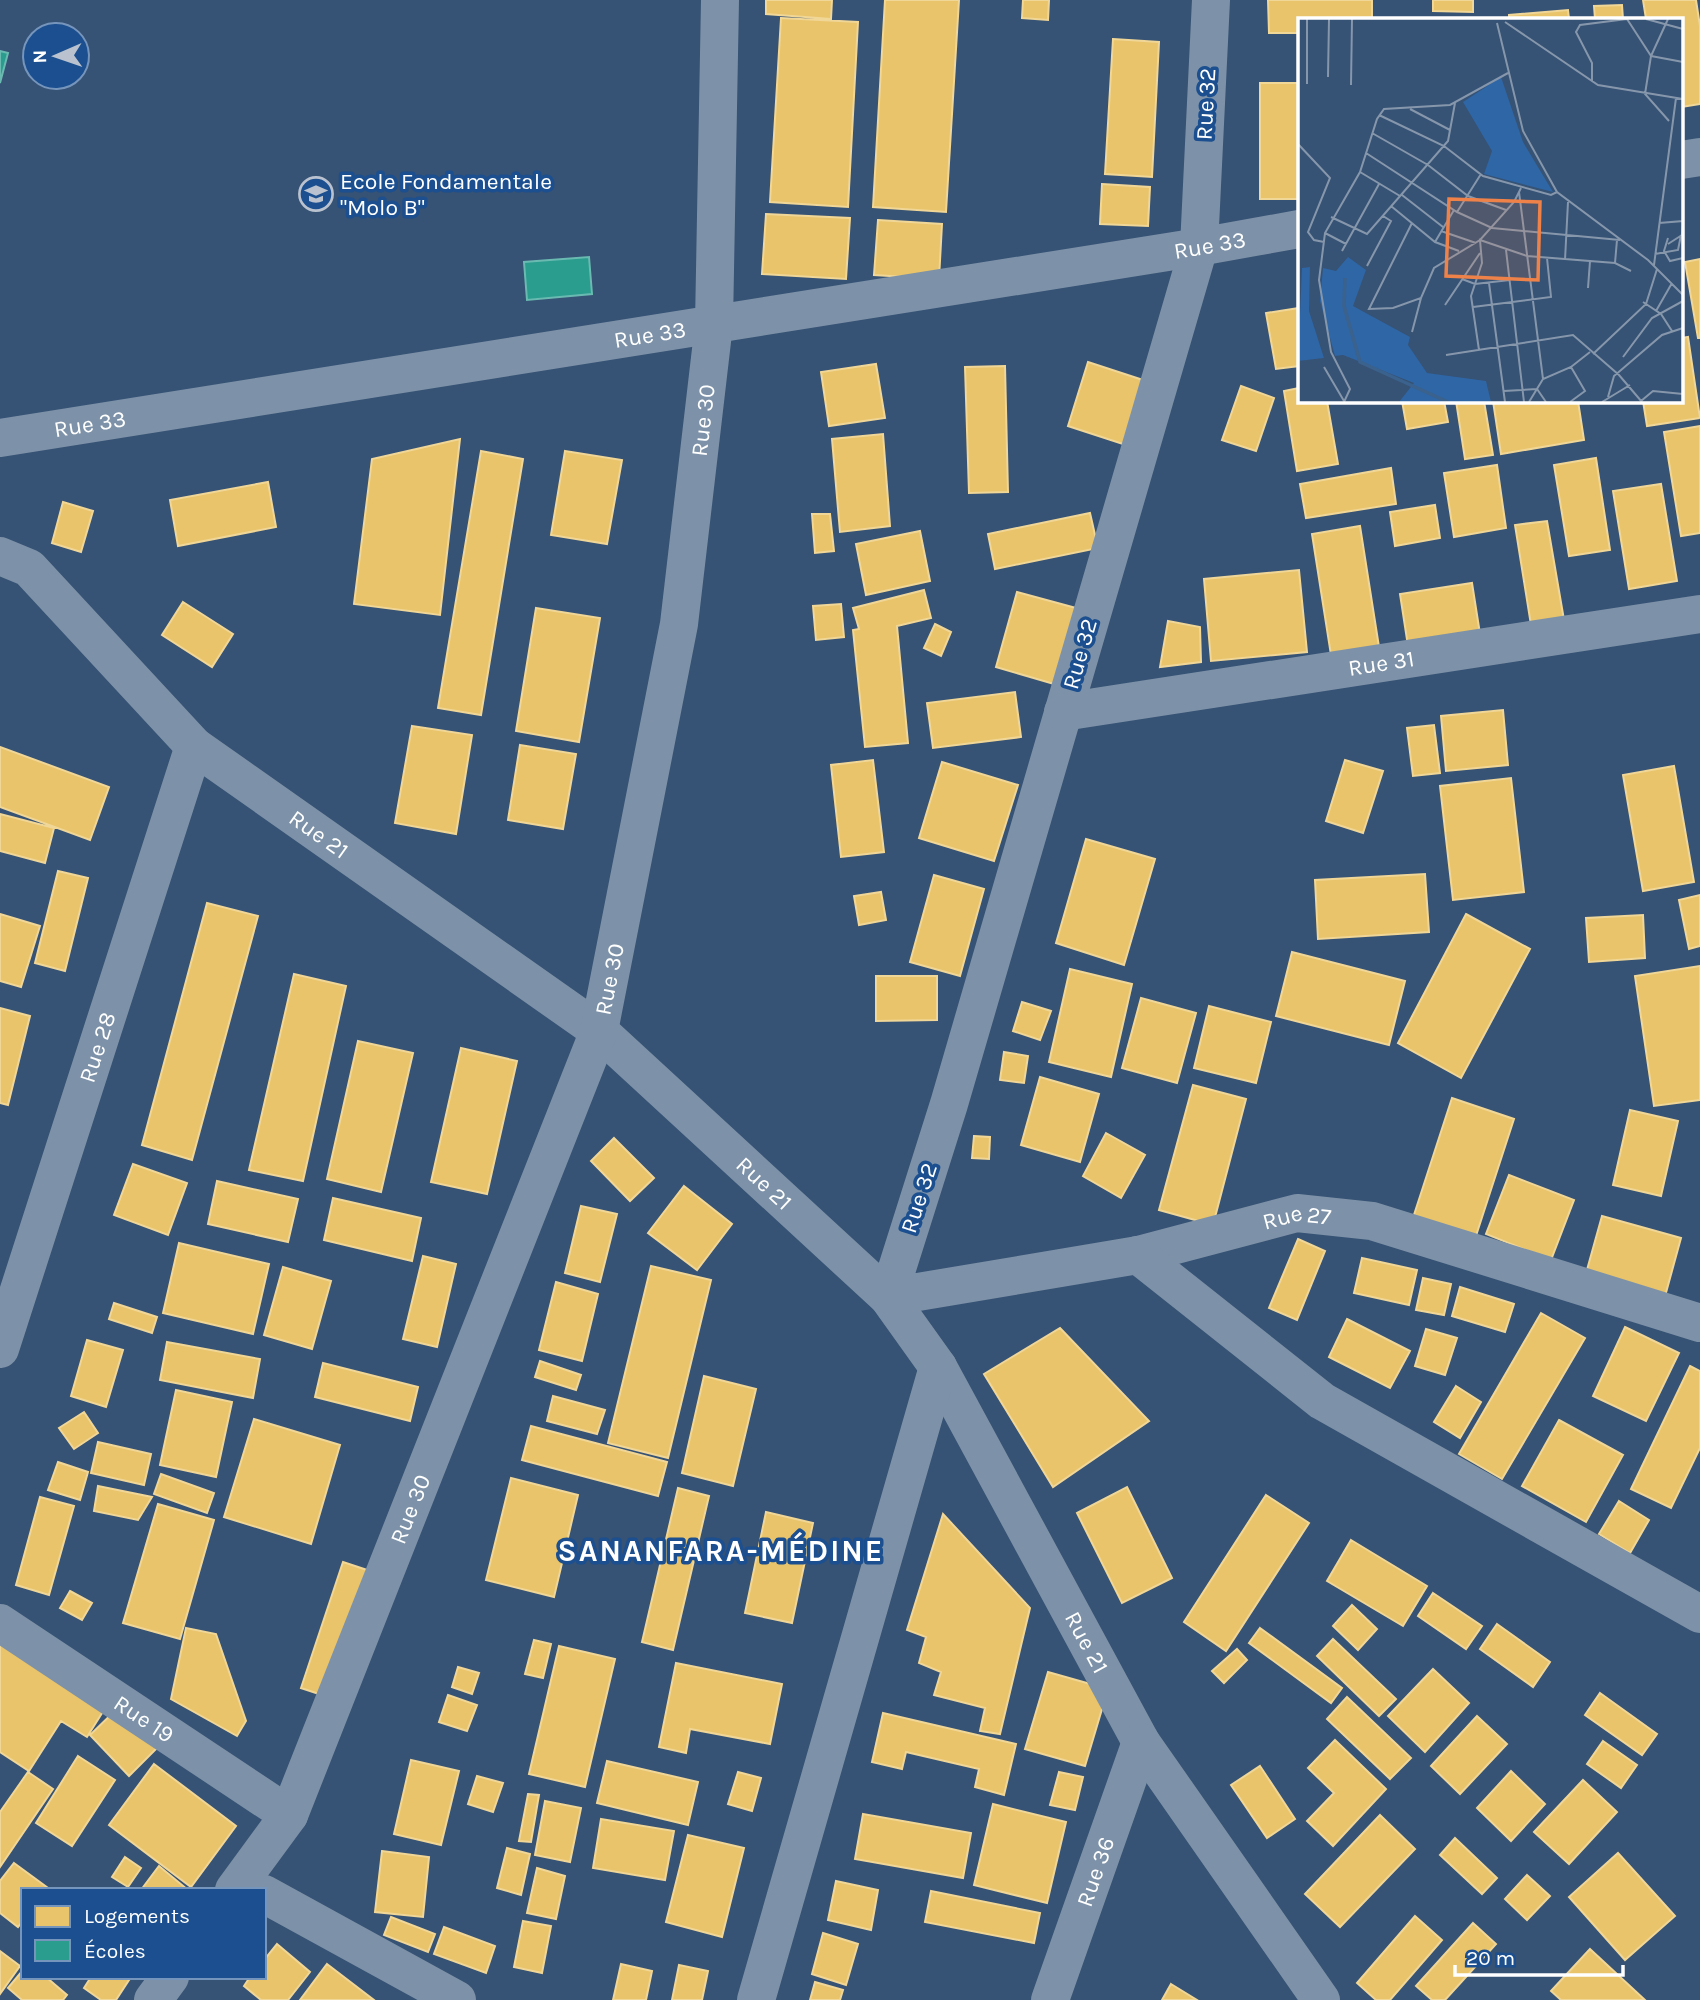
<svg xmlns="http://www.w3.org/2000/svg" width="1700" height="2000" viewBox="0 0 1700 2000" font-family="Karla,sans-serif">
<rect width="100%" height="100%" fill="#365274"/>
<!-- homes -->
<path fill="#e9c46a" stroke="#f0d697" stroke-width="2" d="M766 0H832L831 19 766 14Z
M885 0H959L946 212 873 207Z
M1023 0H1049L1048 20 1022 18Z
M1268 0H1372V19H1299V33H1269Z
M1433 0H1473V12L1433 11Z
M1643 0H1696L1700 26V104L1681 107V19H1646Z
M1622 5 1623 19H1595L1594 6Z
M1568 10 1569 19H1509V15Z
M781 18 858 22 848 207 770 202Z
M1113 39 1159 42 1152 177 1105 174Z
M1260 83H1299V199H1260Z
M1102 184 1150 187 1148 226 1100 224Z
M766 214 850 218 846 279 762 274Z
M878 220 942 224 939 279 874 275Z
M1700 259V338H1698L1685 262Z
M1299 308V366L1276 369 1266 313Z
M1688 337 1700 418 1647 426 1643 401H1681V338Z
M1088 362 1149 382 1129 446 1068 426Z
M876 364 885 418 829 426 821 372Z
M1005 366 1008 492 969 493 965 367Z
M1241 386 1274 398 1256 451 1222 440Z
M1299 388V401H1327L1338 464 1297 471 1284 391Z
M1402 401H1444L1448 422 1407 429Z
M1456 401H1484L1493 455 1465 459Z
M1493 401H1578L1584 440 1501 454Z
M1700 426V533L1681 536 1664 432Z
M883 434 890 526 840 532 832 439Z
M460 439 440 615 354 604 372 459Z
M481 451 523 459 481 715 438 708Z
M565 451 622 460 607 544 551 535Z
M1596 458 1610 550 1569 556 1554 465Z
M1497 465 1506 528 1454 537 1444 473Z
M1391 468 1396 504 1306 518 1300 484Z
M268 482 276 527 178 546 170 500Z
M1661 484 1677 581 1629 589 1613 491Z
M63 502 93 511 81 552 52 543Z
M1435 505 1440 538 1395 546 1390 512Z
M1090 513 1098 548 995 569 988 534Z
M812 514H830L834 551 815 553Z
M1547 521 1564 620 1531 625 1515 525Z
M1360 526 1379 647 1331 655 1312 534Z
M920 531 930 581 866 595 856 544Z
M1299 570 1307 652 1211 661 1204 579Z
M1472 583 1480 634 1408 646 1400 594Z
M924 590 931 618 897 626 908 743 865 747 853 630 859 629 853 608Z
M1017 592 1076 608 1054 684 996 667Z
M183 602 233 634 212 667 162 635Z
M841 604 844 637 816 640 813 606Z
M536 608 600 618 579 742 516 731Z
M1168 621 1200 627 1201 662 1160 667Z
M935 624 951 632 941 656 924 648Z
M1015 692 1021 737 933 748 927 703Z
M1503 710 1508 765 1446 771 1441 716Z
M1434 725 1440 773 1413 776 1407 728Z
M412 726 472 735 456 834 395 823Z
M520 745 576 754 563 829 508 820Z
M0 747 109 787 90 840 0 807Z
M873 760 884 852 841 857 831 765Z
M1345 760 1383 771 1363 833 1326 821Z
M942 762 1018 785 994 861 919 838Z
M1674 766 1694 882 1643 891 1623 775Z
M1511 778 1524 892 1453 900 1440 786Z
M0 814 54 828 45 863 0 851Z
M1086 839 1155 859 1124 965 1056 943Z
M58 871 88 878 65 971 35 963Z
M1425 874 1429 932 1318 939 1315 880Z
M934 875 984 889 960 976 910 962Z
M881 892 886 920 859 925 854 896Z
M1700 895V946L1689 949 1679 900Z
M207 903 258 916 192 1160 142 1145Z
M0 914 40 926 21 987 0 981Z
M1466 914 1530 949 1461 1078 1398 1043Z
M1643 915 1645 958 1589 962 1586 918Z
M1292 952 1405 981 1389 1045 1276 1016Z
M1700 966V1100L1654 1106 1635 976Z
M1070 969 1132 984 1111 1077 1049 1062Z
M294 974 346 986 303 1181 249 1170Z
M876 976H937V1020L876 1021Z
M1141 998 1196 1013 1177 1083 1122 1068Z
M1022 1002 1051 1011 1040 1040 1013 1031Z
M1209 1006 1271 1022 1256 1083 1194 1068Z
M0 1008 30 1016 8 1105 0 1103Z
M358 1041 413 1053 381 1192 327 1179Z
M461 1048 517 1061 487 1194 431 1182Z
M1004 1052 1028 1056 1024 1083 1000 1080Z
M1040 1077 1099 1094 1080 1162 1021 1145Z
M1193 1085 1246 1099 1213 1225 1159 1210Z
M1452 1098 1514 1119 1473 1245 1411 1224Z
M1630 1110 1678 1121 1661 1196 1613 1185Z
M1106 1133 1145 1155 1121 1198 1083 1176Z
M974 1136 990 1137 989 1159 972 1158Z
M614 1138 654 1178 630 1201 591 1161Z
M133 1164 187 1183 168 1235 114 1215Z
M1509 1175 1574 1200 1551 1260 1486 1234Z
M217 1181 298 1199 288 1242 208 1224Z
M684 1186 732 1224 697 1270 648 1233Z
M333 1198 421 1218 412 1261 324 1240Z
M581 1206 617 1214 600 1282 565 1273Z
M1602 1216 1681 1238 1664 1300 1585 1277Z
M1298 1239 1325 1251 1297 1320 1269 1308Z
M179 1243 269 1264 253 1334 163 1313Z
M423 1256 456 1264 437 1347 403 1339Z
M1362 1258 1417 1270 1409 1305 1354 1293Z
M651 1266 711 1280 668 1458 608 1443Z
M283 1267 331 1281 312 1349 264 1335Z
M1423 1278 1451 1284 1444 1315 1416 1310Z
M556 1282 598 1294 582 1361 539 1350Z
M1460 1287 1514 1304 1505 1332 1452 1316Z
M114 1303 157 1317 152 1333 109 1319Z
M1541 1313 1585 1338 1502 1479 1459 1454Z
M1347 1319 1410 1351 1390 1388 1329 1357Z
M1625 1327 1679 1353 1646 1421 1593 1396Z
M1060 1328 1149 1421 1053 1487 984 1374Z
M1426 1329 1457 1338 1445 1375 1415 1366Z
M87 1340 123 1350 106 1407 71 1396Z
M167 1342 260 1359 253 1398 160 1380Z
M540 1361 581 1375 576 1390 535 1377Z
M323 1363 418 1387 410 1421 315 1397Z
M1690 1366 1700 1371V1448L1671 1508 1631 1489Z
M704 1376 756 1389 733 1486 682 1473Z
M1456 1386 1481 1402 1460 1438 1434 1422Z
M176 1390 232 1402 216 1477 160 1465Z
M553 1396 605 1410 597 1434 547 1421Z
M84 1412 98 1433 74 1449 59 1428Z
M254 1419 340 1445 311 1544 224 1517Z
M1559 1420 1623 1455 1586 1522 1522 1486Z
M531 1426 667 1462 658 1496 522 1460Z
M98 1442 151 1454 144 1485 91 1473Z
M58 1462 88 1472 80 1500 48 1490Z
M161 1474 214 1493 207 1513 154 1494Z
M511 1478 578 1495 554 1597 486 1580Z
M98 1486 152 1497 138 1520 94 1511Z
M1127 1487 1172 1578 1122 1603 1077 1513Z
M678 1488 709 1496 673 1650 642 1642Z
M1266 1495 1309 1523 1226 1651 1184 1622Z
M40 1497 74 1506 49 1595 16 1585Z
M1619 1501 1649 1520 1630 1553 1599 1534Z
M158 1504 214 1520 180 1639 123 1623Z
M766 1512 813 1523 792 1623 745 1613Z
M943 1514 1030 1608 1000 1734 980 1731 985 1708 934 1695 941 1672 919 1663 926 1637 907 1630Z
M1351 1540 1427 1586 1403 1626 1327 1581Z
M343 1562 367 1570 325 1696 301 1688Z
M70 1591 92 1603 82 1620 60 1608Z
M1433 1593 1482 1626 1466 1649 1418 1616Z
M1352 1605 1377 1629 1358 1650 1333 1626Z
M1497 1624 1550 1662 1533 1687 1480 1649Z
M186 1628 216 1634 246 1721 237 1736 171 1699Z
M1260 1628 1342 1688 1331 1703 1249 1643Z
M0 1632 109 1702 87 1737 61 1721 29 1771 0 1752Z
M1333 1639 1396 1699 1379 1716 1317 1656Z
M534 1640 551 1644 543 1678 525 1674Z
M559 1646 615 1659 585 1787 529 1774Z
M1237 1649 1247 1660 1224 1683 1212 1671Z
M676 1663 782 1684 770 1744 690 1729 686 1753 659 1747Z
M458 1667 479 1673 472 1694 452 1687Z
M1433 1669 1469 1703 1425 1752 1388 1716Z
M1048 1672 1108 1689 1085 1766 1025 1749Z
M1600 1693 1657 1734 1642 1755 1585 1715Z
M448 1695 477 1705 467 1731 439 1722Z
M1347 1697 1411 1758 1390 1779 1327 1719Z
M120 1706 159 1746 129 1776 90 1735Z
M883 1713 1016 1744 1004 1795 975 1787 979 1769 906 1752 902 1769 872 1762Z
M1477 1716 1507 1744 1460 1794 1431 1766Z
M1335 1740 1386 1789 1333 1846 1307 1821 1334 1793 1308 1768Z
M1603 1741 1637 1765 1621 1788 1587 1764Z
M78 1756 115 1780 72 1846 36 1823Z
M411 1760 459 1771 441 1845 394 1834Z
M607 1761 698 1782 688 1825 597 1803Z
M154 1764 236 1826 191 1887 109 1825Z
M1260 1766 1295 1819 1267 1838 1231 1785Z
M1511 1771 1545 1804 1511 1841 1477 1808Z
M28 1772 53 1789 0 1867V1812Z
M738 1772 761 1778 752 1811 728 1804Z
M1059 1772 1083 1777 1075 1810 1050 1805Z
M477 1776 503 1783 493 1812 468 1804Z
M1583 1780 1617 1812 1569 1864 1534 1832Z
M528 1794 539 1795 531 1842 519 1841Z
M545 1801 581 1808 570 1862 535 1855Z
M993 1804 1066 1822 1047 1903 974 1885Z
M863 1814 971 1833 963 1878 855 1859Z
M1380 1815 1415 1849 1340 1927 1305 1894Z
M601 1819 674 1831 665 1880 593 1868Z
M688 1835 744 1848 722 1937 666 1922Z
M1455 1838 1497 1878 1482 1894 1440 1855Z
M507 1848 530 1854 521 1895 497 1888Z
M382 1851 429 1857 423 1917 375 1912Z
M1618 1853 1675 1916 1625 1960 1569 1897Z
M125 1857 141 1868 128 1887 112 1877Z
M14 1863 48 1888 23 1890V1921L18 1927 0 1913V1881Z
M159 1866 188 1890H141Z
M537 1868 565 1876 556 1919 527 1913Z
M1527 1875 1550 1896 1527 1920 1505 1899Z
M836 1881 878 1890 871 1930 828 1920Z
M931 1891 1040 1913 1034 1943 925 1922Z
M1415 1916 1442 1940 1390 2000H1376L1357 1983Z
M391 1917 435 1934 428 1952 384 1935Z
M523 1921 551 1926 542 1973 514 1967Z
M1473 1923 1496 1944 1445 2000H1432L1416 1986Z
M444 1927 495 1946 486 1973 434 1954Z
M823 1933 858 1944 846 1985 812 1974Z
M277 1944 310 1972 288 2000H261L244 1986 250 1977H264V1960Z
M1590 1949 1645 2000H1561L1551 1991Z
M0 1951 20 1966 0 1994Z
M327 1964 374 2000H300Z
M621 1964 652 1971 646 2000H613Z
M679 1965 708 1971 702 2000H672Z
M23 1970V1977H46L67 1995 63 2000H22L8 1988Z
M91 1977H131L116 2000H101L84 1988Z
M815 1982 843 1990 840 2000H810Z
M1171 1984 1197 2000H1162Z"/>
<!-- schools -->
<path fill="#2a9d8f" stroke="#6abab1" stroke-width="2" d="M0 51 8 53 0 83Z
M589 257 592 294 527 300 524 262Z"/>
<g fill="none" stroke-linecap="round" stroke-linejoin="round">
<!-- minor -->
<g stroke="#7d92a8" stroke-width="38">
<path id="s1" d="M1211 0 1199 247 949 1104 888 1297 1138 1255 1297 1213 1372 1221 1700 1323"/>
<path d="M1681 160 1700 157"/>
<path id="s2" d="M0 438 1199 247 1299 229"/>
<path id="s3" d="M0 556 29 568 194 746 599 1031 888 1297 938 1367 1141 1742 1321 2000"/>
<path id="s4" d="M1063 712 1700 614"/>
<path d="M1138 1255 1322 1401 1700 1614"/>
<path id="s5" d="M0 1349 194 746"/>
<path id="s6" d="M0 1623 289 1815"/>
<path id="s7" d="M234 1890 289 1815 599 1031 679 624 714 324 720 0"/>
<path d="M264 1894 457 2000"/>
<path d="M153 2000 170 1977"/>
<path d="M756 2000 938 1367"/>
<path id="s8" d="M1050 2000 1141 1742"/>
</g>
</g>
<!-- icons -->
<defs>
<g id="school-ring" transform="scale(1.75)"><circle r="9.5" fill="#1b4f8f" stroke="#b9c2ce" stroke-width="1.5"/><path d="M0-5L7-2L0 1L-7-2ZM-4 1L0 2.5L4 1V4Q0 6-4 4Z" fill="#b9c2ce"/></g>
</defs>
<g fill-rule="evenodd">
<use href="#school-ring" x="316" y="194"/>
</g>
<g text-anchor="middle" dominant-baseline="central" stroke-width="7" stroke-linejoin="round" paint-order="stroke">
<!-- street labels -->
<g font-size="23" fill="#fff" stroke="#1b4f8f">
<text transform="translate(1206 104) rotate(-87)">Rue 32</text>
<text stroke="none"><textPath href="#s2" startOffset="1225">Rue 33</textPath></text>
<text stroke="none"><textPath href="#s2" startOffset="658">Rue 33</textPath></text>
<text stroke="none"><textPath href="#s7" startOffset="1556">Rue 30</textPath></text>
<text stroke="none"><textPath href="#s2" startOffset="91">Rue 33</textPath></text>
<text transform="translate(1080 654) rotate(-74)">Rue 32</text>
<text stroke="none"><textPath href="#s4" startOffset="322">Rue 31</textPath></text>
<text stroke="none"><textPath href="#s3" startOffset="427">Rue 21</textPath></text>
<text stroke="none"><textPath href="#s7" startOffset="989">Rue 30</textPath></text>
<text stroke="none"><textPath href="#s5" startOffset="317">Rue 28</textPath></text>
<text stroke="none"><textPath href="#s3" startOffset="994">Rue 21</textPath></text>
<text transform="translate(919 1198) rotate(-72)">Rue 32</text>
<text stroke="none"><textPath href="#s1" startOffset="1760">Rue 27</textPath></text>
<text stroke="none"><textPath href="#s7" startOffset="422">Rue 30</textPath></text>
<text stroke="none"><textPath href="#s3" startOffset="1561">Rue 21</textPath></text>
<text stroke="none"><textPath href="#s6" startOffset="173">Rue 19</textPath></text>
<text stroke="none"><textPath href="#s8" startOffset="136">Rue 36</textPath></text>
</g>
<!-- poi labels -->
<g font-size="23" fill="#fff" stroke="#1b4f8f" text-anchor="start">
<text x="340" y="181">Ecole Fondamentale<tspan x="340" dy="26">"Molo B"</tspan></text>
</g>
<!-- district labels -->
<g font-size="30" font-weight="bold" letter-spacing="2" fill="#fff" stroke="#1b4f8f">
<text x="721" y="1551">SANANFARA-MÉDINE</text>
</g>
</g>
<!-- overview -->
<g transform="translate(1298 18)">
<rect width="385" height="385" fill="#365274"/>
<path d="M203 59 225 124 255 174 186 156 194 133 165 84Z" fill="#2f66a5"/>
<path d="M50 239 68 252 55 288 112 319 110 327 129 355 188 363 193 384H101L116 365 45 337 37 338 22 283 25 250 38 253ZM12 249 11 293 26 340 0 343 4 250Z" fill="#2f66a5"/>
<path fill="none" stroke="#3b618d" stroke-width="3.5" d="M47 260 46 288 62 344 150 384"/>
<path fill="none" stroke="#8697ac" stroke-width="2" d="M329 1 353 38 347 76 371 103M348 1 385 11M207 4 300 67 385 81M199 5 225 113 259 174 350 242 385 277M353 38 370 1M353 38 385 44M30 59 31 1M294 63V45L278 14 282 7 329 1M9 66V1M53 67 54 1M112 91 152 112M81 97 146 128 185 158 253 177 259 174M74 115 130 147 170 178 208 192M0 126 32 160 10 214 16 222 26 224M68 135 159 194 194 210 322 222M62 154 102 178M221 174 245 361M104 177 145 209M93 188 137 224 161 233M159 194 183 156M33 199 69 216 150 123 157 85M114 205 71 291 95 290 123 280 136 250 182 222 216 184 223 170M361 205 385 203V191M143 213 178 225M27 215 48 226M370 220 366 233 372 243 385 240M137 224 156 192M370 226 384 217 385 207M208 232 226 384M44 233 81 166M357 236 380 232 383 217M267 242 270 184M317 245 319 222M356 247 378 80M69 248 93 203 85 198M164 261 177 266 212 262M191 265 207 384M290 270 292 243M345 284 363 296 374 313M147 287 182 235M175 289 253 279 249 240M358 293 374 265M114 314 123 280M181 332 173 278 184 245 182 222 229 238 317 245 333 253M295 336 348 286 359 251M148 337 275 317 321 357 344 384M325 339 354 300 385 283M26 349 46 383M206 373 239 371 248 384M310 379 316 358 364 317 385 310M343 383 355 373 385 376M46 384 52 371 33 334 21 262 27 215 62 154 79 101 86 91 152 87 210 55M231 384 245 361 273 349 292 334M272 384 287 373 273 349M304 384 332 367"/>
<path fill="#ee8249" fill-opacity="0.15" stroke="#ee8249" stroke-width="3.5" d="M151 181 242 184 240 262 148 258Z"/>
<rect width="385" height="385" fill="none" stroke="#fff" stroke-width="3.5"/>
</g>
<!-- legend -->
<rect x="21" y="1888" width="245" height="91" fill="#1b4f8f" stroke="#7695bc" stroke-width="2"/>
<rect x="35" y="1906" width="35" height="21" fill="#e9c46a" stroke="#7695bc" stroke-width="2"/>
<text x="84" y="1923" font-size="21" fill="#ffffff">Logements</text>
<rect x="35" y="1940" width="35" height="21" fill="#2a9d8f" stroke="#7695bc" stroke-width="2"/>
<text x="84" y="1958" font-size="21" fill="#ffffff">Écoles</text>
<!-- north arrow -->
<g transform="translate(56 56) rotate(268)"><circle r="33" fill="#1b4f8f" stroke="#7695bc" stroke-width="2"/>
<path d="M0-5L12 26L0 18L-12 26Z" fill="#b9c2ce"/>
<text y="-10" font-size="19" font-weight="bold" text-anchor="middle" fill="#ffffff">N</text>
</g>
<!-- scale -->
<path d="M1455 1965v10h168v-10" fill="none" stroke="#ffffff" stroke-width="3.5"/>
<text x="1466" y="1965" font-size="21" fill="#ffffff" stroke="#1b4f8f" stroke-width="5" paint-order="stroke">20 m</text>
</svg>
